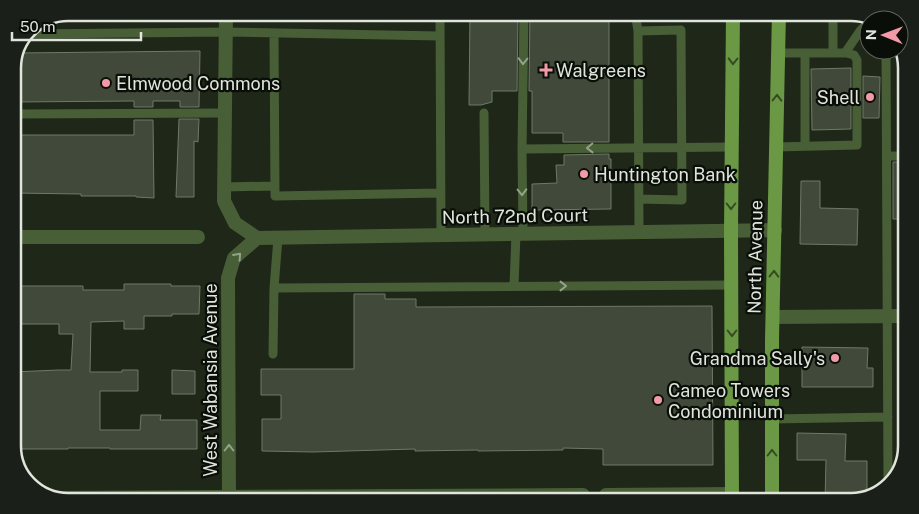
<svg xmlns="http://www.w3.org/2000/svg" width="919" height="514" viewBox="0 0 919 514" font-family="'Public Sans',sans-serif">
<rect width="100%" height="100%" fill="#1e2718"/>
<!-- building -->
<path fill="#414a3a" stroke="#6f7968" d="M470 12H518L517 91H492V102L481 105H469Z
M530 12H609V142H563V133H532V91H529Z
M200 51 199 107H180V101H153V107H134V101L13 102V65L18 53Z
M851 68V129L812 130 811 69Z
M863 76 880 77 879 118H863Z
M179 119H199L198 142 194 141V197H176Z
M134 120H153L154 198 136 197V196H81V194L13 193V135H134Z
M609 154V159H611V209L532 210V184L557 183 556 165H564V155Z
M893 162H906V219H893Z
M801 181H820V208L858 209 857 245 800 244Z
M124 284H171V286H200L199 314H172V316H144V329H124V321L91 322 90 372H122V370H138V391H100V430H140L141 415H161L160 420H197V449H110V448H68V449H16V389L13 390V372L58 370H71L73 334H59V324H13V286H83V290H124Z
M354 294H385V299H416V307L712 306 713 465H603V449L563 448V450L478 451V450L415 451V449L313 452 262 451V419H281V395H261V369H354Z
M802 347 868 348 867 368H873V387H802Z
M172 370 195 371V394H172Z
M797 433 846 434 845 461H867V497L851 502H825L826 460H797Z"/>
<g fill="none" stroke-linecap="round" stroke-linejoin="round">
<!-- service -->
<path stroke="#485e37" stroke-width="9" d="M440 12 441 236
M635 12 638 31 639 232
M638 31 681 30 682 200 639 199
M274 33 275 196 440 193
M27 34 226 32 440 36
M886 50 888 484
M778 53H805V146
M833 53V12
M845 53 860 31 869 21
M484 113 485 235
M13 114 225 113
M776 147 857 145V60L854 55 846 53H805
M522 149 732 147
M887 156H906
M224 187 275 186
M523 234 522 149 524 12
M514 286 516 234
M274 288 732 285
M273 354 274 288 278 238
M772 419 888 417"/>
<!-- minor -->
<path stroke="#485e37" stroke-width="14" d="M226 12 224 201 235 223 257 238
M13 237H198
M257 238 775 230
M773 317 906 316
M606 495 732 494
M55 498 583 495
M229 501 228 278 234 258 257 238"/>
<!-- primary -->
<path stroke="#6a9844" stroke-width="14" d="M732 501 731 231 733 12
M772 501V340L779 12"/>
</g>
<!-- one-way arrows -->
<defs><path id="oneway-chevron" d="M-2-3.5L2.5 0L-2 3.5" fill="none" stroke-width="1.6" stroke-linecap="round" stroke-linejoin="round" transform="scale(1.25)"/></defs>
<g stroke="#94a289">
<use href="#oneway-chevron" transform="translate(523 61) rotate(91)"/>
<use href="#oneway-chevron" transform="translate(590 148) rotate(179)"/>
<use href="#oneway-chevron" transform="translate(522 192) rotate(89)"/>
<use href="#oneway-chevron" transform="translate(238 256) rotate(-48)"/>
<use href="#oneway-chevron" transform="translate(563 286)"/>
<use href="#oneway-chevron" transform="translate(229 448) rotate(-90)"/>
</g>
<g stroke="#354c23">
<use href="#oneway-chevron" transform="translate(733 61) rotate(91)"/>
<use href="#oneway-chevron" transform="translate(777 98) rotate(-89)"/>
<use href="#oneway-chevron" transform="translate(731 206) rotate(90)"/>
<use href="#oneway-chevron" transform="translate(774 274) rotate(-89)"/>
<use href="#oneway-chevron" transform="translate(732 333) rotate(90)"/>
<use href="#oneway-chevron" transform="translate(772 453) rotate(-90)"/>
</g>
<!-- markers -->
<g fill="#f39aa9" stroke="#0a0e08" stroke-width="2">
<path d="M543.5 62.5h5v5h5v5h-5v5h-5v-5h-5v-5h5z"/>
<circle cx="106" cy="83" r="5"/>
<circle cx="870" cy="97" r="5"/>
<circle cx="584" cy="174" r="5"/>
<circle cx="835" cy="358" r="5"/>
<circle cx="658" cy="400" r="5"/>
</g>
<g text-anchor="middle" dominant-baseline="central" stroke-width="4.5" stroke-linejoin="round" paint-order="stroke">
<!-- poi labels -->
<g font-size="18" fill="#dfe5db" stroke="#0a0e08" text-anchor="start">
<text x="556" y="70">Walgreens</text>
<text x="116" y="83">Elmwood Commons</text>
<text x="860" y="97" text-anchor="end">Shell</text>
<text x="594" y="174">Huntington Bank</text>
<text x="825" y="358" text-anchor="end">Grandma Sally's</text>
<text x="668" y="390">Cameo Towers<tspan x="668" dy="21">Condominium</tspan></text>
</g>
<!-- street labels -->
<g font-size="18" fill="#dfe5db" stroke="#0a0e08">
<text transform="translate(515 216) rotate(-1)">North 72nd Court</text>
<text transform="translate(755 257) rotate(-89)">North Avenue</text>
<text transform="translate(210 380) rotate(-90)">West Wabansia Avenue</text>
</g>
</g>
<!-- crop -->
<path d="M0 0H919V514H0ZM68 21H851A47 47 0 0 1 898 68V446A47 47 0 0 1 851 493H68A47 47 0 0 1 21 446V68A47 47 0 0 1 68 21Z" fill="#1b1f19" fill-rule="evenodd"/>
<path fill="none" stroke="#dfe5db" stroke-width="2.5" d="M68 21H851A47 47 0 0 1 898 68V446A47 47 0 0 1 851 493H68A47 47 0 0 1 21 446V68A47 47 0 0 1 68 21Z"/>
<!-- north arrow -->
<g transform="translate(884 35) rotate(271)"><circle r="24" fill="#0a0e08" stroke="#5f645c"/>
<path d="M0-4L9 19L0 12L-9 19Z" fill="#f39aa9"/>
<text y="-8" font-size="14" font-weight="bold" text-anchor="middle" fill="#dfe5db">N</text>
</g>
<!-- scale -->
<path d="M12 32v8h129v-8" fill="none" stroke="#dfe5db" stroke-width="2.5"/>
<text x="20" y="32" font-size="15" fill="#dfe5db" stroke="#0a0e08" stroke-width="4" paint-order="stroke">50 m</text>
</svg>
